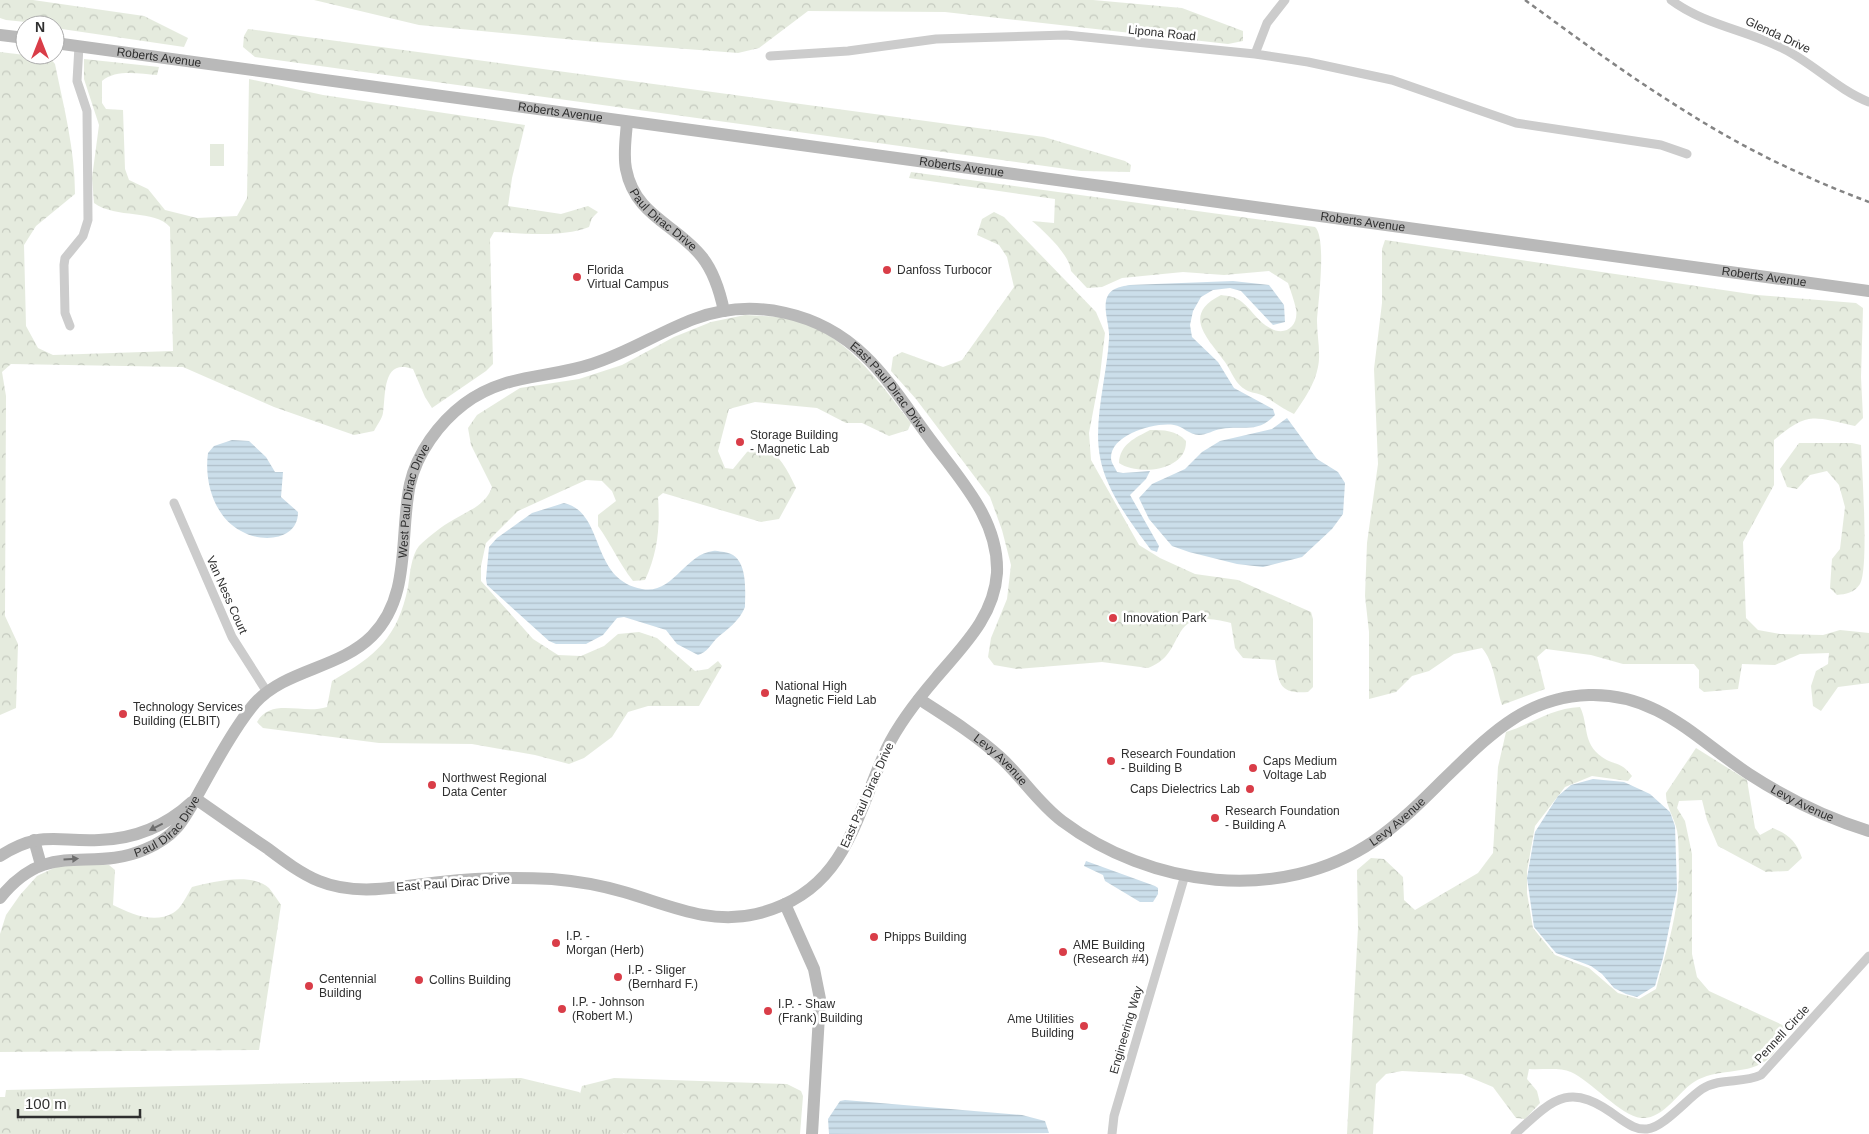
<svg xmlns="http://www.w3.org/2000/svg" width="1869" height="1134" viewBox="0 0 1869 1134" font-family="Helvetica,sans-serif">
<defs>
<pattern id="grass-tufts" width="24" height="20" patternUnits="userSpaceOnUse" patternTransform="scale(1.25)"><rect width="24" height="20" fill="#e5ebde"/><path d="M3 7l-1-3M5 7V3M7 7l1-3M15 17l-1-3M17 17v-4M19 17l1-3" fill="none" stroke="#c5cabf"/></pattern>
<pattern id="forest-crowns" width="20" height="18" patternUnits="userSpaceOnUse" patternTransform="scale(1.25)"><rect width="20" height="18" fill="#e5ebde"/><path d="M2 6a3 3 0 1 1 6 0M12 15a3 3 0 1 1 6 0" fill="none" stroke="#c5cabf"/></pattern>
<pattern id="water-rules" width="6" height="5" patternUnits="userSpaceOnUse" patternTransform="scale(1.25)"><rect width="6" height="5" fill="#cbdeea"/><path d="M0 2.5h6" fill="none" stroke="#afbfc9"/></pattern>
</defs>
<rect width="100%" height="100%" fill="#fff"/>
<!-- grass -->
<path fill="url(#grass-tufts)" d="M521 1078 579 1092 624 1134H0L6 1090Z"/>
<!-- forest -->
<path fill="url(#forest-crowns)" d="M0 0H33L144 16 188 38 184 47 55 28V25L6 20 0 18Z
M314 0H1093L1182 8 1243 31V41L1228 44 945 12 808 11 759 48 738 53 596 42 419 25Z
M248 29 1044 137 1125 161 1131 165 1130 172 1081 171 255 57 243 47 244 36Z
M0 52 50 58 55 64C64 108 75 150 75 194L36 226 24 245 26 326 38 348 53 355 173 351 170 227C155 209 116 219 94 203L92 178 99 125 84 79V59L159 67 157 75C140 74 116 69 102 81V103L106 109 123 110 125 169 129 180 148 189 165 210 197 218 237 216 247 198 249 79 323 95 525 125 512 178 508 206 561 214 588 206 598 212 592 218 589 227C560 238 524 233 494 232L490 239 493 364 486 371 432 408 425 397 413 369C382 358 386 394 383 413 382 419 377 425 374 431L354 435 274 407 183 367 11 364 2 372 6 396 5 616 18 644 16 708 0 715Z
M911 172 1315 227C1327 238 1318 303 1317 321 1317 336 1321 353 1318 367 1315 384 1303 401 1294 414 1283 409 1274 402 1264 396 1258 393 1251 393 1246 390 1235 384 1232 372 1225 362 1208 338 1181 315 1221 295 1229 296 1236 297 1242 302 1252 310 1258 322 1270 328 1285 337 1299 326 1296 309 1294 300 1291 292 1288 283L1269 271 1224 275 1183 272 1122 278 1102 287 1087 288 1071 271C1070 255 1044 231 1032 221L1054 223 1055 199 909 178Z
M994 212 1004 217 1096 312 1105 333 1100 375 1089 433 1091 460 1139 545 1160 558 1195 574 1238 580 1311 612 1313 619V687L1308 692C1280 694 1279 685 1275 660L1243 658 1235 648 1231 623C1163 605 1190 653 1148 668L1102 662 1017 669 994 665 988 657 991 638 1007 599 1011 565 1002 530 990 497 916 399 891 371 893 357 902 352 943 367 962 360 1014 287 1007 257 999 245 977 235 982 219Z
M1385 240 1757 295 1856 303 1863 308 1861 377 1863 418 1855 426C1812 417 1809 411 1774 440V485L1743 542 1746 618 1758 630 1780 634 1823 635 1840 630 1869 633V683L1838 687 1821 711 1813 706 1811 686 1816 671 1828 664 1829 653 1800 654 1775 665 1742 664 1738 689 1704 692 1699 688V670L1694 664H1623L1591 655 1546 649 1537 657 1545 689 1502 705C1496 686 1494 662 1482 648L1454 654 1429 671 1412 676 1396 692 1369 699V632L1365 596 1367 543 1378 464 1374 369 1382 303V249Z
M745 315C759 316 774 316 788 318 843 329 879 382 911 423L908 430 889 436 862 423H846L817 408 755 402 729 409 718 451 725 468 733 469 747 452 760 444C779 453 787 469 796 488L779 519 761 522 663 493 658 497C660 527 658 552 645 580L633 581C619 563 611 544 598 526V515L616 501 612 491 602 481 586 480 518 511 486 543 481 566V581L533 639 558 655 581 656 604 646 618 634 639 632 657 638 695 671 708 669 718 661 722 666 699 706H648L628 712 612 737 584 758 569 764 535 755 472 744 379 743 263 728 257 722C271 697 303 715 327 707L332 681C376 656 398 637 408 587 410 574 411 556 419 546 428 537 442 526 453 520 468 511 486 505 492 487L471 445 468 428 477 415 520 388 579 379 622 365 674 337 711 322Z
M1150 430C1164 430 1176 430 1186 441 1187 471 1138 476 1119 463 1120 444 1135 438 1150 430Z
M1799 443H1852L1861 445C1862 469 1869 569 1860 584 1854 593 1846 594 1837 595L1830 588 1832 559 1840 549 1845 507 1839 485 1827 471 1810 475 1797 489 1787 487 1780 469Z
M1580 707C1589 725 1582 743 1602 757 1615 766 1621 761 1632 776L1628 781 1592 776 1565 787 1535 826 1527 871V893L1533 928 1555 955 1589 968 1618 993 1639 999 1656 989C1663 962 1672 934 1676 907 1680 884 1679 860 1678 837 1677 821 1665 806 1666 793L1696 748 1747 780 1755 828 1760 835 1773 828C1789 835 1796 841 1802 858L1788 871 1766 872 1718 846 1707 820 1702 800 1679 801 1677 808 1685 821 1692 854V954L1697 977 1709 991 1789 1028C1782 1040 1775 1055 1764 1062 1744 1075 1716 1068 1694 1082 1678 1092 1663 1120 1641 1118 1621 1116 1591 1081 1571 1072 1560 1067 1541 1070 1529 1069L1527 1079 1537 1091 1540 1103 1525 1119 1516 1118 1493 1087 1462 1074 1402 1071 1386 1074 1376 1084 1373 1134H1347L1358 928 1357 870 1371 858 1384 859 1403 877 1404 900 1415 910 1478 873 1493 853 1498 767 1506 732C1532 724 1552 708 1580 707Z
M77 863 109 865 115 870 113 905C131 914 154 924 173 913 181 909 187 895 192 887 212 882 252 872 269 888 273 893 277 899 281 905L259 1050 0 1052V934L6 915 20 895 37 876 56 867Z
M614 1078 787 1084 801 1091 803 1096 800 1134H625L602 1122 579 1098 582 1086Z
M0 1097H12L14 1118 12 1134H0Z"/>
<!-- park -->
<path fill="#e5ebde" d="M210 144H224V166H210Z"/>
<!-- water -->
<path fill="url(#water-rules)" d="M1233 281 1269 285 1284 305 1285 322 1273 325 1241 291 1230 288 1213 290 1201 297 1193 311 1190 325 1192 337 1218 362 1234 388 1273 409 1275 415C1257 434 1243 425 1221 429 1214 430 1206 435 1199 435 1189 435 1183 426 1174 425 1155 422 1111 434 1111 458 1111 463 1115 467 1117 472L1123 473 1150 471 1146 479 1130 495 1159 546 1157 552 1151 550C1131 523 1106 491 1100 457 1093 421 1107 376 1109 339 1110 327 1104 313 1106 301 1109 288 1119 287 1130 285Z
M1287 418 1317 459 1338 472 1345 483 1343 514 1332 529 1302 557 1263 567 1237 564 1189 552 1172 546 1149 519 1139 498 1152 484 1185 469 1202 452 1220 441 1272 429Z
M232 440 249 441 266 457 275 472H283L281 497 298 512C298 541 261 543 241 531 214 517 204 481 208 453L214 446Z
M564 503C606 513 589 579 642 589 673 595 685 554 713 551 717 550 721 552 724 552 749 555 745 590 745 607 739 622 727 629 716 639 710 646 707 652 698 655L677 644 666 630 624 617 617 618 603 635 586 644H556L549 641 487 585 486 579 489 547 497 538 532 513Z
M1593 779 1624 782 1650 794 1670 812 1675 826 1677 889 1663 958 1655 986 1637 997 1626 994 1614 988 1602 974 1591 966 1556 953 1534 927 1527 878 1535 832 1558 796 1571 785Z
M1086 861 1155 886 1158 888V894L1153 902H1140L1105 881 1103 875 1084 866Z
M845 1100 1022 1115 1045 1121 1049 1133 829 1134 828 1119 840 1101Z"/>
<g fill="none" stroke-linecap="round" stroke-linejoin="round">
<!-- street -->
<path stroke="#ccc" stroke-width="9" d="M1671 0C1704 25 1747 30 1784 49 1814 64 1838 90 1869 102
M1255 54 1267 23 1285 0
M770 56 848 51 936 39 1066 35 1255 54 1308 62 1392 80 1516 123 1661 145 1687 154
M70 326 65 313 64 265 65 258 83 236 88 220 87 111 77 81 79 46
M174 503 232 637 267 692
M1112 1134 1114 1116 1185 875
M1515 1134C1555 1097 1570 1081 1619 1118 1628 1124 1636 1130 1647 1129 1664 1127 1688 1098 1702 1089 1721 1077 1742 1084 1761 1075L1869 956"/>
<!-- secondary -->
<g stroke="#b9b9b9" stroke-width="12">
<path d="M0 35 25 38"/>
<path id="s1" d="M55 43 1869 291"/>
<path id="s2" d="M627 122C626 137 623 154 626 169 635 216 676 224 702 257 714 272 720 292 724 311"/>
<path id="s3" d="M919 699C947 717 976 735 1000 757 1022 777 1038 803 1062 821 1150 887 1280 905 1374 841 1400 823 1422 801 1444 779 1488 737 1524 697 1589 695 1658 693 1696 739 1749 774 1786 798 1827 818 1869 831"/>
<path d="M34 840 41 865"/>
<path d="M0 856C40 830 56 842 99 840 134 839 166 826 192 802"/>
<path id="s4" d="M0 898C49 837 89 874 146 849 174 837 182 823 196 798 211 771 235 726 255 703 286 669 339 669 372 636 412 596 399 535 410 484 417 453 439 423 464 404 505 373 547 379 592 364 628 353 659 332 694 319 753 297 820 312 865 356 891 381 911 414 933 443 962 482 999 521 997 573 994 617 963 646 936 678 918 699 899 723 887 748 854 819 846 893 756 914 709 925 669 905 624 892 600 885 577 881 552 879 515 877 477 878 441 882 400 886 358 897 319 881 300 873 283 860 267 848 243 832 219 815 196 799"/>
<path d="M785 904 814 969 820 999 812 1134"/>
</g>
<!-- rail -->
<path stroke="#848484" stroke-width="2.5" stroke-dasharray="5 4" stroke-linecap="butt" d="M1525 0C1577 38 1630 77 1685 111 1743 148 1805 178 1869 202"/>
</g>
<!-- one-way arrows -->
<defs><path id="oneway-solid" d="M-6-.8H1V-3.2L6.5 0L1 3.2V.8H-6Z" transform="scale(1.25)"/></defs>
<g fill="#6d6d6d">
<use href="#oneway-solid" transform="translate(156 827) rotate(153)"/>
<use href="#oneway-solid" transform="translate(71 859) rotate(-4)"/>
</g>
<!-- markers -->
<g fill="#d93d48" stroke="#fff" stroke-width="2">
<circle cx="887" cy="270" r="5"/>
<circle cx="577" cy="277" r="5"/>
<circle cx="740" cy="442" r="5"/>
<circle cx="1113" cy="618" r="5"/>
<circle cx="765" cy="693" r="5"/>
<circle cx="123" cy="714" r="5"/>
<circle cx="1111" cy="761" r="5"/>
<circle cx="1253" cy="768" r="5"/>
<circle cx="432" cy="785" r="5"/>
<circle cx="1250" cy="789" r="5"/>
<circle cx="1215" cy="818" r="5"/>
<circle cx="874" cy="937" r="5"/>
<circle cx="556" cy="943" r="5"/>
<circle cx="1063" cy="952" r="5"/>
<circle cx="618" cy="977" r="5"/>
<circle cx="419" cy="980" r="5"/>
<circle cx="309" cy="986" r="5"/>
<circle cx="562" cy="1009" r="5"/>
<circle cx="768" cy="1011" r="5"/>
<circle cx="1084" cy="1026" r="5"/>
</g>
<g text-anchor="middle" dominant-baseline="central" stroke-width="5" stroke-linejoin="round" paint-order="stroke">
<!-- street labels -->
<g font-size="12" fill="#2f2f2f" stroke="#fff">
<text transform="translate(1162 33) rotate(6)">Lipona Road</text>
<text transform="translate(1778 35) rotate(25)">Glenda Drive</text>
<text stroke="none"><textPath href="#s1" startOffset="105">Roberts Avenue</textPath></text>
<text stroke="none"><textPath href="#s1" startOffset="510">Roberts Avenue</textPath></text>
<text stroke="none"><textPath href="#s1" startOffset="915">Roberts Avenue</textPath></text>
<text stroke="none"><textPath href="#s2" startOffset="112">Paul Dirac Drive</textPath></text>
<text stroke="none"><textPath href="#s1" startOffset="1320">Roberts Avenue</textPath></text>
<text stroke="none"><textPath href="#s1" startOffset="1725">Roberts Avenue</textPath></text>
<text stroke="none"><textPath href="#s4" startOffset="1210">East Paul Dirac Drive</textPath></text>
<text stroke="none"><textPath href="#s4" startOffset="625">West Paul Dirac Drive</textPath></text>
<text transform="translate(227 595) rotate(66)">Van Ness Court</text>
<text stroke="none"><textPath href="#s3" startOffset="102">Levy Avenue</textPath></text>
<text transform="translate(867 795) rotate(-66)">East Paul Dirac Drive</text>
<text stroke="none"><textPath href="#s3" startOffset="1031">Levy Avenue</textPath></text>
<text stroke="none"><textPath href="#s3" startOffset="552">Levy Avenue</textPath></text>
<text stroke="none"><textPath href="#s4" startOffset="191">Paul Dirac Drive</textPath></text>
<text transform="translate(453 883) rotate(-4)">East Paul Dirac Drive</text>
<text transform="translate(1126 1030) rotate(-74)">Engineering Way</text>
<text transform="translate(1782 1034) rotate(-47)">Pennell Circle</text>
</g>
<!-- poi labels -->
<g font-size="12" fill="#2f2f2f" stroke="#fff" text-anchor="start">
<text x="587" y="270">Florida<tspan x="587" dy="14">Virtual Campus</tspan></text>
<text x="897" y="270">Danfoss Turbocor</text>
<text x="750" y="435">Storage Building<tspan x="750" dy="14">- Magnetic Lab</tspan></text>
<text x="1123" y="618">Innovation Park</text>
<text x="775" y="686">National High<tspan x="775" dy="14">Magnetic Field Lab</tspan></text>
<text x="133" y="707">Technology Services<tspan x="133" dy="14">Building (ELBIT)</tspan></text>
<text x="1121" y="754">Research Foundation<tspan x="1121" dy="14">- Building B</tspan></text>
<text x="1263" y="761">Caps Medium<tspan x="1263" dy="14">Voltage Lab</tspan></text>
<text x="442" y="778">Northwest Regional<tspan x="442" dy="14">Data Center</tspan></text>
<text x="1240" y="789" text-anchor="end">Caps Dielectrics Lab</text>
<text x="1225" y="811">Research Foundation<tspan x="1225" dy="14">- Building A</tspan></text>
<text x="566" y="936">I.P. -<tspan x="566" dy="14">Morgan (Herb)</tspan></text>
<text x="884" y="937">Phipps Building</text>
<text x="1073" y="945">AME Building<tspan x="1073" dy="14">(Research #4)</tspan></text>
<text x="628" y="970">I.P. - Sliger<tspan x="628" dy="14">(Bernhard F.)</tspan></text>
<text x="319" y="979">Centennial<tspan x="319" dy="14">Building</tspan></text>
<text x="429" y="980">Collins Building</text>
<text x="572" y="1002">I.P. - Johnson<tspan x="572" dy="14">(Robert M.)</tspan></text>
<text x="778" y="1004">I.P. - Shaw<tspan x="778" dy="14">(Frank) Building</tspan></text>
<text x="1074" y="1019" text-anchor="end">Ame Utilities<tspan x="1074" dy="14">Building</tspan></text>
</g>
</g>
<!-- north arrow -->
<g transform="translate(40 40)"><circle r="24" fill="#ffffff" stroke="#acacac"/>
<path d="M0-4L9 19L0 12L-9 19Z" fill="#d93d48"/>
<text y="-8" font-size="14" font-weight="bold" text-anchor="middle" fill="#2f2f2f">N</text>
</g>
<!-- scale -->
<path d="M18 1109v8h122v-8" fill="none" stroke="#2f2f2f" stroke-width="2.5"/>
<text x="25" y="1109" font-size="15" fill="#2f2f2f" stroke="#ffffff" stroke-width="4" paint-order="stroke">100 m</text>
</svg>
